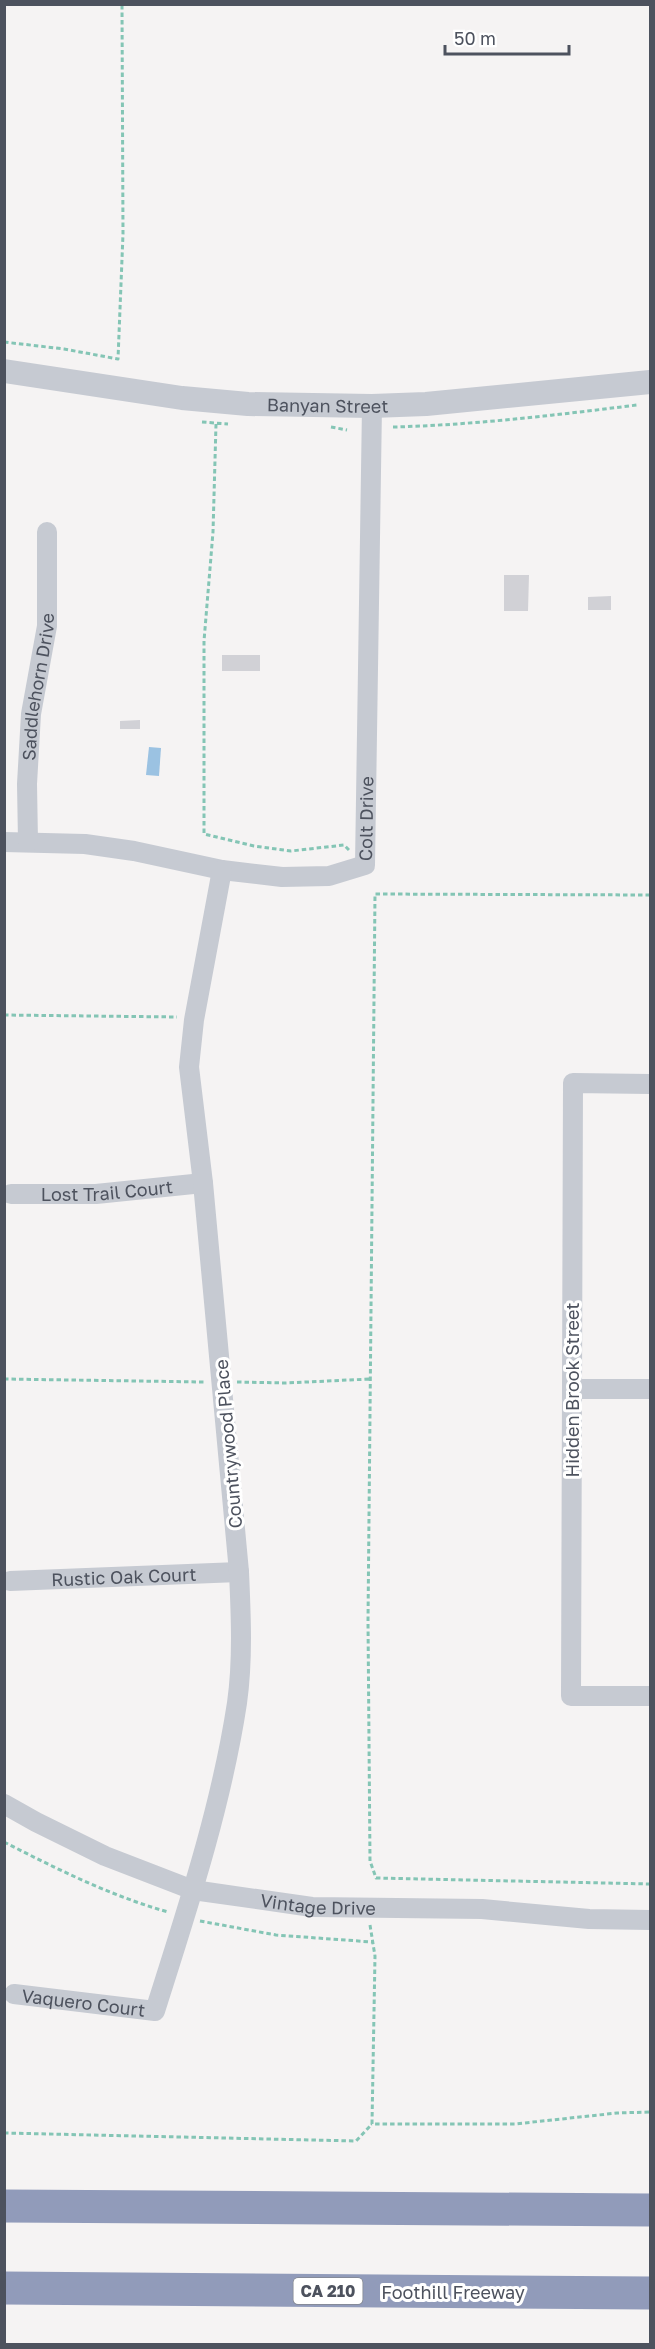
<svg xmlns="http://www.w3.org/2000/svg" width="655" height="2349" viewBox="0 0 655 2349" font-family="'Golos Text',sans-serif">
<rect width="100%" height="100%" fill="#f5f3f3"/>
<!-- water -->
<path fill="#9bc2e2" d="M149 747 161 748 159 776 146 775Z"/>
<!-- building -->
<path fill="#d1d1d6" d="M504 575H529L528 611H504Z
M611 596V610H588V597Z
M222 655H260V671H222Z
M140 720V729H120V721Z"/>
<g fill="none" stroke-linecap="round" stroke-linejoin="round">
<!-- path -->
<path stroke="#84c5b5" stroke-width="3" stroke-dasharray="4.5 3" stroke-linecap="butt" d="M4 342 64 349 118 359 123 234 122 4
M202 422 228 424
M216 424 213 532 204 641V834L254 846 291 851 344 845 349 850
M331 427 347 430
M393 427C474 425 556 415 637 405
M650 895 375 894 368 1621 370 1861 376 1878 650 1884
M4 1015 177 1017
M4 1379 204 1382
M237 1382 286 1383 370 1379
M4 1842C57 1869 111 1896 168 1912
M200 1921 276 1935 372 1942
M370 1925 375 1956 372 2124H515L617 2113 650 2112
M4 2133 356 2141 372 2124"/>
<!-- minor -->
<g stroke="#c6cad2" stroke-width="20">
<path id="s1" d="M4 842 85 844 134 851 222 870 282 877 329 876 365 865 372 406"/>
<path id="s2" d="M28 842 27 784 31 714 47 626V532"/>
<path d="M650 1084 573 1083 571 1696H650"/>
<path id="s3" d="M11 1194H96L203 1183"/>
<path d="M572 1389H650"/>
<path id="s4" d="M10 1581 239 1572"/>
<path id="s5" d="M4 1804 36 1822 105 1856 193 1890 312 1907 482 1909 589 1919 650 1920"/>
<path id="s6" d="M14 1994 155 2011C187 1910 221 1808 237 1703 243 1660 241 1616 239 1572L203 1183 189 1067 194 1020 222 870"/>
</g>
<!-- tertiary -->
<path stroke="#c6cad2" stroke-width="24" id="s7" d="M4 371 182 398 248 404 372 406 426 404 650 382"/>
<!-- motorway -->
<path stroke="#919bba" stroke-width="33" d="M4 2206 650 2210
M4 2288 650 2293"/>
</g>
<g text-anchor="middle" dominant-baseline="central" stroke-width="6" stroke-linejoin="round" paint-order="stroke">
<!-- shield labels -->
<rect fill="#fff" stroke="#82868e" stroke-width="1.5" x="293.5" y="2278" width="69" height="26" rx="4.5"/>
<g font-size="16" font-weight="bold" fill="#4d525e">
<text x="328" y="2291">CA 210</text>
</g>
<!-- street labels -->
<g font-size="18" fill="#4d525e" stroke="#fff">
<text stroke="none"><textPath href="#s7" startOffset="326">Banyan Street</textPath></text>
<text stroke="none"><textPath href="#s2" startOffset="156">Saddlehorn Drive</textPath></text>
<text stroke="none"><textPath href="#s1" startOffset="412">Colt Drive</textPath></text>
<text stroke="none"><textPath href="#s3" startOffset="96">Lost Trail Court</textPath></text>
<text transform="translate(572 1390) rotate(-90)">Hidden Brook Street</text>
<text transform="translate(228 1444) rotate(-95)">Countrywood Place</text>
<text stroke="none"><textPath href="#s4" startOffset="114">Rustic Oak Court</textPath></text>
<text stroke="none"><textPath href="#s5" startOffset="334">Vintage Drive</textPath></text>
<text stroke="none"><textPath href="#s6" startOffset="70">Vaquero Court</textPath></text>
<text x="453" y="2292">Foothill Freeway</text>
</g>
</g>
<!-- border -->
<rect width="655" height="2349" fill="none" stroke="#4d525e" stroke-width="12"/>
<!-- scale -->
<path d="M445 45v9h124v-9" fill="none" stroke="#4d525e" stroke-width="3"/>
<text x="454" y="45" font-size="18" fill="#4d525e" stroke="#ffffff" stroke-width="4.5" paint-order="stroke">50 m</text>
</svg>
